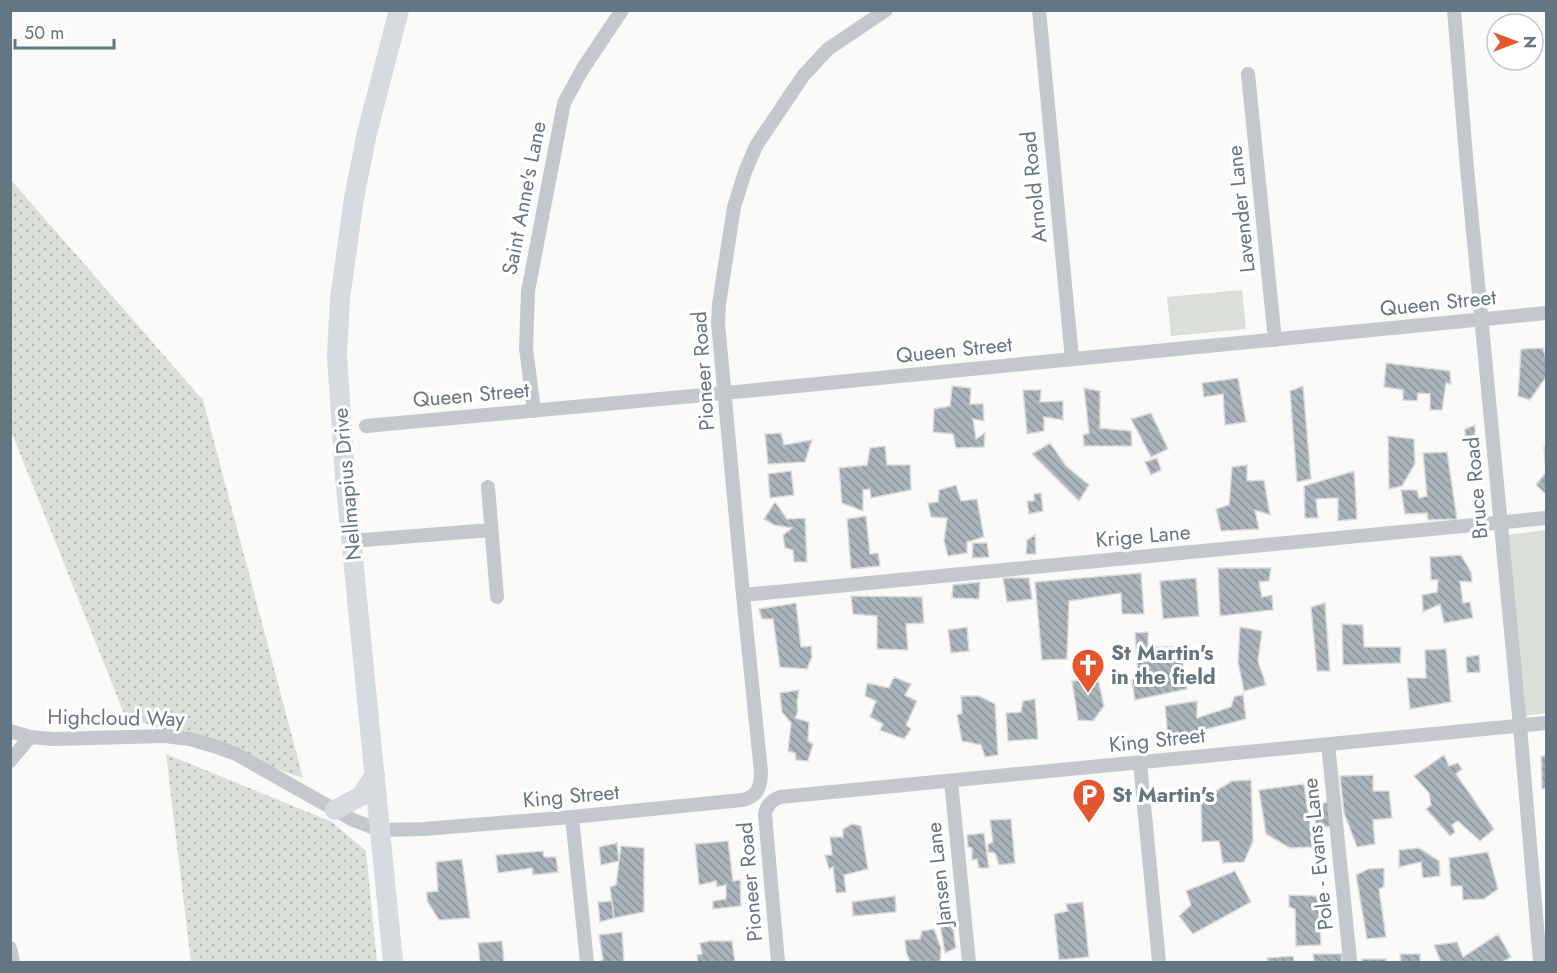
<svg xmlns="http://www.w3.org/2000/svg" width="1557" height="973" viewBox="0 0 1557 973" font-family="Jost,sans-serif">
<defs>
<pattern id="grass-dots" width="8" height="8" patternUnits="userSpaceOnUse" patternTransform="scale(1.5)"><rect width="8" height="8" fill="#dadfd7"/><path d="M2 2h.1M6 6h.1" fill="none" stroke="#b4b9b4" stroke-width="1.8" stroke-linecap="round"/></pattern>
<pattern id="building-back-hatch" width="6" height="6" patternUnits="userSpaceOnUse" patternTransform="scale(1.5)"><rect width="6" height="6" fill="#aab3b9"/><path d="M-1 5l2 2M0 0l6 6M5-1l2 2" fill="none" stroke="#8e969c"/></pattern>
</defs>
<rect width="100%" height="100%" fill="#fafaf8"/>
<!-- grass -->
<path fill="url(#grass-dots)" d="M10 179 203 400 303 778 125 716 11 431Z
M166 754 332 822 366 851 377 962H191Z"/>
<!-- park -->
<path fill="#dadfd7" d="M1242 290 1246 329 1171 336 1167 297Z
M1546 530V713L1524 716 1505 535Z"/>
<!-- building -->
<path fill="url(#building-back-hatch)" stroke="#dcdcda" stroke-width="1.5" d="M1543 348 1546 359V377L1530 400 1518 396 1521 349Z
M1386 363 1450 371 1451 384 1446 383 1442 410H1430V394L1418 393 1417 401 1403 400V390L1384 387Z
M1238 378 1246 422 1225 425 1223 394 1204 397 1202 383Z
M952 386 971 388 970 404H983L984 421 973 419 976 439 985 433 984 447 956 448 953 434 933 432 934 409 950 406Z
M1303 386 1311 479 1297 482 1290 391Z
M1084 388 1100 391V428L1131 431 1132 446H1084L1083 435 1089 433Z
M1023 390H1041L1040 402 1063 401V420L1044 417V431L1027 434Z
M1151 413 1168 449 1151 457 1131 419Z
M1475 425V438H1465V429Z
M781 433 784 445 812 440 805 462 768 464 765 434Z
M1388 436 1414 439 1415 464 1402 486 1389 489Z
M1050 443 1066 466 1089 485 1079 501 1032 454Z
M885 446 887 465H910L911 490 871 498 870 489 863 490V511L842 503 839 468 867 465 870 448Z
M1544 447H1546V494L1536 485 1546 472Z
M1447 452 1457 519 1428 520 1427 513 1405 514 1401 490H1417L1419 498 1427 496 1423 453Z
M1157 458 1161 470 1151 475 1145 462Z
M1247 465V481L1264 480 1270 515 1255 510 1259 529 1221 531 1216 509 1229 505 1232 467Z
M791 471 794 495 770 498 768 474Z
M1354 471 1357 519 1338 521V498L1316 499 1318 518H1305L1304 486Z
M956 485 961 501 977 499 984 537 967 542V553L948 556 944 541 947 518 931 517 928 503 938 502 939 490Z
M1041 493 1043 511 1029 514 1027 501H1034V494Z
M775 502 787 519 805 518 807 562H794L793 550 785 548 783 535 792 528 774 525 764 519Z
M866 516 870 554 878 553 880 566 851 569 847 519Z
M1035 535 1036 554H1026L1027 540Z
M973 543H987L989 557 972 558Z
M1461 555 1471 572 1472 582 1460 581 1463 603 1470 602 1473 618 1444 623 1440 604 1423 612 1422 595 1437 592 1438 580H1431L1430 557Z
M1218 568H1271L1269 581 1259 582 1262 597 1272 595 1273 610 1220 616Z
M1141 573 1144 614H1122L1121 593 1069 601 1067 659 1042 660 1035 582Z
M1003 578H1029L1032 599 1007 602Z
M1196 578 1199 616 1163 619 1160 581Z
M980 582 979 599 952 598 953 585Z
M851 596 922 597 924 623 906 624 908 650 877 649V616L853 614Z
M796 603 801 647 811 646 812 657 807 669 780 667 773 619H762L759 609Z
M1325 603 1330 671H1317L1311 607Z
M1342 624 1363 625 1364 647H1401L1400 663 1343 665Z
M967 627 969 651 951 653 948 630Z
M1240 627 1262 631 1258 661 1266 685 1244 691 1238 662Z
M1148 632V647H1180L1187 689 1135 700 1132 680 1138 677 1135 633Z
M1446 649 1451 702 1410 709 1407 678H1426L1425 650Z
M1479 655 1480 672 1467 673 1466 657Z
M894 677 911 684 905 695 917 701 906 725 911 729 904 739 880 730 883 724 870 717 876 701 865 696 867 683 889 688Z
M1098 679 1104 706 1093 721 1078 720 1072 681Z
M799 690 797 703 798 711 795 718 809 722 808 741 813 744 808 761 796 760 795 753 788 751 791 723 782 712 780 693Z
M1243 694 1246 719 1168 739 1165 706 1197 701V718L1231 707 1234 697Z
M961 696H979L995 704 998 755 985 757 981 745 962 741 957 715 962 713Z
M1035 699 1038 739 1008 741 1006 713 1021 712 1023 701Z
M1444 755 1449 766 1458 763 1462 769 1456 774 1494 829 1480 841 1458 821 1452 825 1455 832 1450 836 1426 809 1431 805 1429 793 1414 776Z
M1541 756H1546V788L1542 789Z
M1373 775V791H1389L1392 818 1373 820 1375 844 1357 847 1344 813 1340 776Z
M1251 780 1253 841 1244 862 1223 863 1219 841 1202 842 1201 800 1232 781Z
M1304 784 1313 847 1290 848 1266 834 1259 790Z
M1329 802 1331 826 1316 829 1314 805Z
M1011 819 1015 863 999 865 995 853 988 852V844L993 842 990 820Z
M852 824 861 826 868 869 844 875 846 892 836 893 833 867 829 869 825 855H832L830 837H843V829Z
M984 833 989 868H979L977 859 972 860V848L968 847 967 835Z
M728 841 733 881 740 880 741 906 713 909V901L726 899V885L717 887 716 881 699 885 695 844Z
M617 843 619 861 601 865 599 847Z
M621 846 644 848V912L614 918 610 887 616 885Z
M1419 848 1439 861 1440 876 1423 878 1421 862 1399 867V850Z
M543 851 544 857H556L558 872 533 875 532 868 498 873 496 855Z
M1488 852 1498 889 1484 899 1463 900 1462 886H1451L1449 858Z
M462 859 470 918 439 920 427 901V892L438 891 436 862Z
M1384 868V887L1379 889 1386 937 1367 939 1356 875 1368 869Z
M1235 871 1251 902 1193 934 1179 916 1191 905 1186 891Z
M1289 895 1318 896 1321 945 1296 946 1295 909 1289 907Z
M895 896 896 912 853 916 852 902Z
M612 901 614 918 600 922 598 902Z
M1083 902 1089 957 1059 960 1054 914 1068 911 1066 904Z
M937 907H950L956 948 945 953Z
M934 929 941 948 940 962H910L906 951 905 940 920 939 922 931Z
M622 932 624 962H600L603 959 599 935Z
M1498 934 1511 957 1503 962H1441L1434 945 1457 942 1463 957Z
M502 941 504 962H480L478 943Z
M710 941H732L735 962H698L697 955 702 954 700 943Z
M1313 954H1342V962H1314Z
M1400 954H1420V962H1401Z
M1293 956 1294 962H1268L1267 958Z
M1362 959H1386V962H1362Z"/>
<g fill="none" stroke-linecap="round" stroke-linejoin="round">
<!-- minor -->
<path stroke="#c3c8cc" stroke-width="14" d="M1039 10 1072 359
M1454 10 1467 168 1520 726 1540 962
M1248 74 1275 340
M534 411 526 348 528 291 564 103 582 70 622 10
M366 426 725 393 1546 313
M488 487 497 597
M351 541 491 530
M743 595 1546 518
M10 731 30 737 53 739 165 736 189 739 214 746 236 754 353 820 380 830 424 829 572 817 742 800C758 797 761 786 761 772L743 595 718 323 719 304 734 207 745 172 756 146 803 76 828 49 886 10
M1328 744 1350 960
M10 761 30 737
M1140 763 1159 962
M951 781 969 962
M572 817 587 962
M10 948 13 962
M778 962 765 815C766 806 772 800 780 797L1546 723"/>
<!-- secondary -->
<path stroke="#d6dbdf" stroke-width="20" d="M335 810 361 796 375 775
M393 962 345 477 337 356 340 299 354 198 367 133 399 10"/>
</g>
<!-- icons -->
<defs>
<g id="church-pin" transform="scale(1.725)"><path d="M0 17L-7.5 6A9.5 9.5 0 1 1 7.5 6Z" fill="#e4572e" stroke="#fff"/><path d="M-1.2-6h2.4v3.5h3.3v2.4h-3.3V6h-2.4V-.1h-3.3v-2.4h3.3Z" fill="#fff"/></g>
<g id="parking-pin" transform="scale(1.725)"><path d="M0 17L-7.5 6A9.5 9.5 0 1 1 7.5 6Z" fill="#e4572e" stroke="#fff"/><path d="M-3.5-5.5H1a3.5 3.5 0 0 1 0 7H-1V5.5H-3.5ZM-1-3.4V-.6H.8a1.4 1.4 0 0 0 0-2.8Z" fill="#fff"/></g>
</defs>
<g fill-rule="evenodd">
<use href="#church-pin" x="1088" y="665"/>
<use href="#parking-pin" x="1089" y="795"/>
</g>
<g text-anchor="middle" dominant-baseline="central" stroke-width="6" stroke-linejoin="round" paint-order="stroke">
<!-- street labels -->
<g font-size="21" fill="#657683" stroke="#fff">
<text transform="translate(1034 187) rotate(-96)">Arnold Road</text>
<text transform="translate(524 198) rotate(-79)">Saint Anne's Lane</text>
<text transform="translate(1241 209) rotate(-96)">Lavender Lane</text>
<text transform="translate(1438 303) rotate(-6)">Queen Street</text>
<text transform="translate(954 350) rotate(-6)">Queen Street</text>
<text transform="translate(703 371) rotate(-94)">Pioneer Road</text>
<text transform="translate(471 395) rotate(-5)">Queen Street</text>
<text transform="translate(347 484) rotate(-95)">Nellmapius Drive</text>
<text transform="translate(1476 488) rotate(-95)">Bruce Road</text>
<text transform="translate(1143 536) rotate(-5)">Krige Lane</text>
<text transform="translate(116 718) rotate(1)">Highcloud Way</text>
<text transform="translate(1157 740) rotate(-6)">King Street</text>
<text transform="translate(571 796) rotate(-5)">King Street</text>
<text transform="translate(1318 854) rotate(-96)">Pole - Evans Lane</text>
<text transform="translate(939 874) rotate(-96)">Jansen Lane</text>
<text transform="translate(750 882) rotate(-95)">Pioneer Road</text>
</g>
<!-- poi labels -->
<g font-size="21" font-weight="bold" fill="#657683" stroke="#fff" text-anchor="start">
<text x="1111" y="653">St Martin's<tspan x="1111" dy="24">in the field</tspan></text>
<text x="1112" y="795">St Martin's</text>
</g>
</g>
<!-- border -->
<rect width="1557" height="973" fill="none" stroke="#657683" stroke-width="24"/>
<!-- north arrow -->
<g transform="translate(1515 42) rotate(90)"><circle r="28" fill="#ffffff" stroke="#c1c8cd" stroke-width="1.5"/>
<path d="M0-4.5L10 22L0 15L-10 22Z" fill="#e4572e"/>
<text y="-9" font-size="16" font-weight="bold" text-anchor="middle" fill="#657683">N</text>
</g>
<!-- scale -->
<path d="M15 39v9h99v-9" fill="none" stroke="#657683" stroke-width="3"/>
<text x="24" y="39" font-size="18" fill="#657683" stroke="#ffffff" stroke-width="4.5" paint-order="stroke">50 m</text>
</svg>
